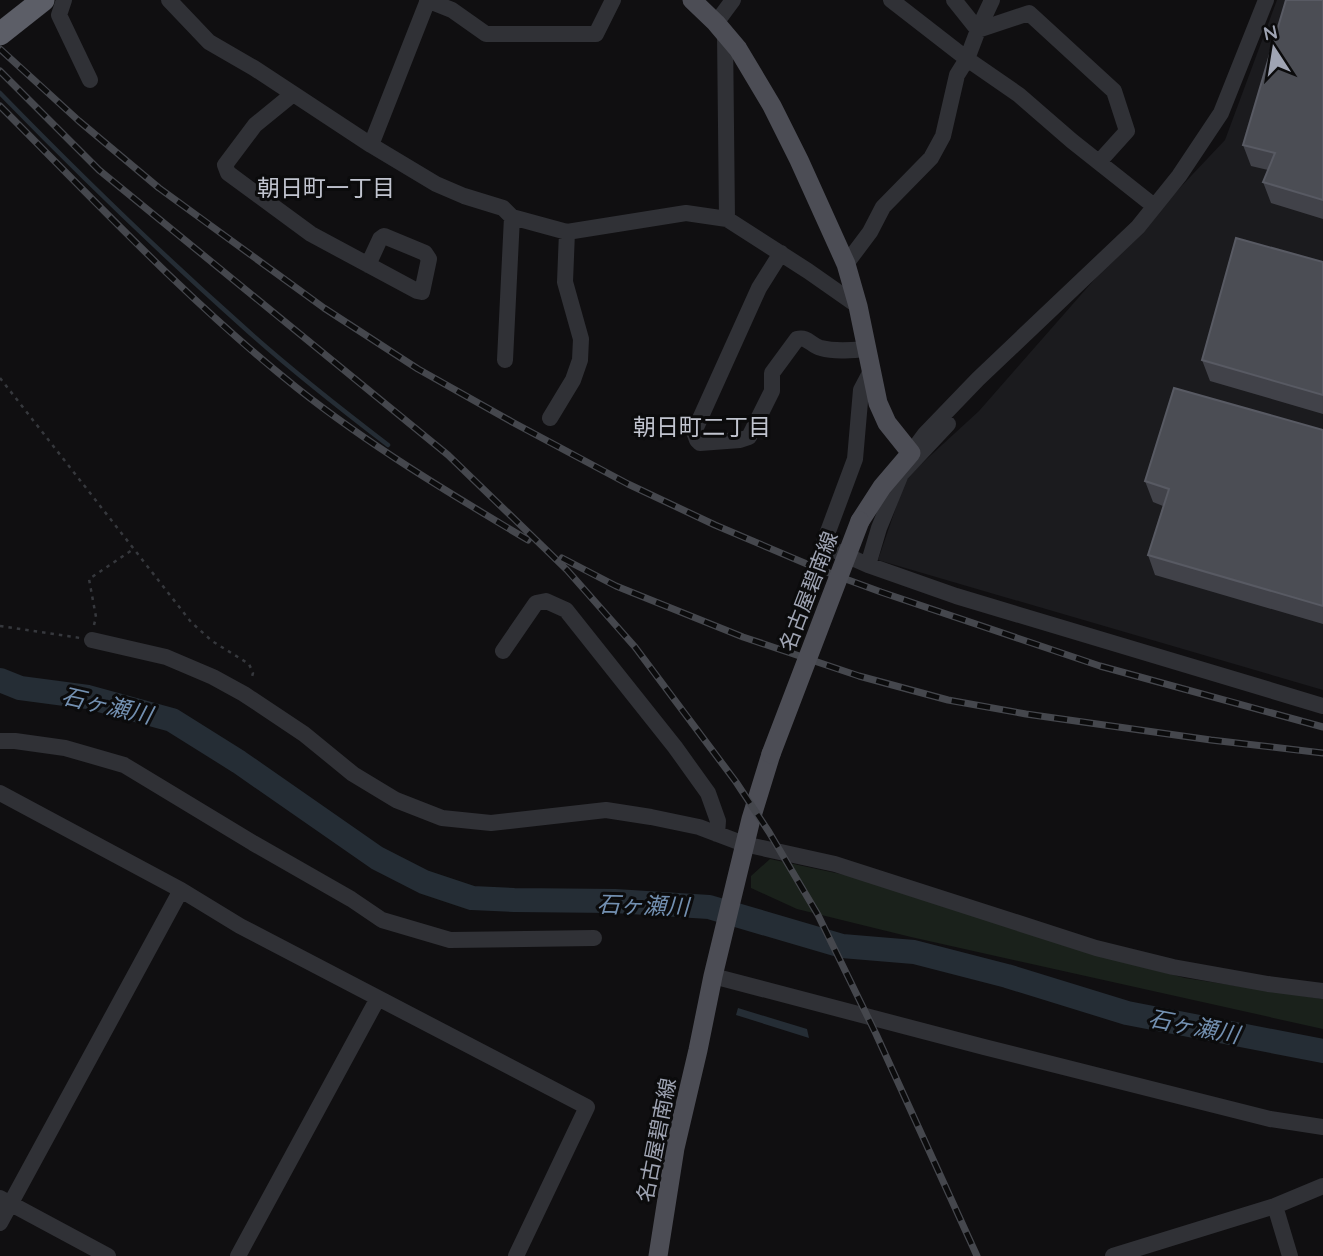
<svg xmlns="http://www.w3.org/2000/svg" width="1323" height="1256" viewBox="0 0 1323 1256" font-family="Quicksand,'Noto Sans JP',sans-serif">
<rect width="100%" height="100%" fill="#100f11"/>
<!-- built -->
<path fill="#1b1b1e" d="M1277 0H1323V690L878 560 906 478 979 411 1108 264 1225 140Z"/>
<!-- green -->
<path fill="#1a211b" d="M770 859 864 879 1087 952 1185 978 1323 999V1029L911 937 797 909 751 888V876Z"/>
<!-- water -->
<path fill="#252d35" d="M738 1008 807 1029 809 1038 736 1015Z"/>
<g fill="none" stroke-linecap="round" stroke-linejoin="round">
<!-- stream -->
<path stroke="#252d35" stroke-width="4.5" d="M0 93C77 172 156 249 239 323 286 366 337 406 388 445"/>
<!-- river -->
<path stroke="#252d35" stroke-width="24" d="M0 680 20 688 88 697 172 720 239 762 377 858 424 882 472 898 514 900 615 901 709 907 842 946 914 952 1007 976 1127 1013 1323 1051"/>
<!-- path -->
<path stroke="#36383d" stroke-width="2.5" stroke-dasharray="3.5 5" stroke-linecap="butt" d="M0 378 191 622 212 641 249 664 253 673 251 680
M94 625 96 617 89 579 132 550
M0 626 80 638"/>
<!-- minor -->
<path stroke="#303136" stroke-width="16" d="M64 0 59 15 90 80
M169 0 209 42 254 68 371 145 436 184 464 196 503 208 512 217 567 232 686 213 727 219 808 271 858 306
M427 0 452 10 486 34H596L613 0
M891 0 967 59 1019 95 1072 141 1154 206
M954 0 978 30 1029 13 1114 91 1127 131 1099 162
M716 23 733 0
M725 33 727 219
M293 94 255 125 225 165 228 173 311 234 417 291 422 292 429 259 425 253 384 236 380 239 368 265
M371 145 428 0
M781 253 759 288 694 432 697 440 700 443 740 440 749 437 772 391V373L797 339C808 336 811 346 821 348 836 352 852 350 866 349
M846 264 870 232 883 207 931 158 943 136 957 75 967 59 978 30 992 0
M505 360 512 217
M871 371 861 390 855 459 823 545 868 565 956 596 1323 706
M550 418 573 380 580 360 581 339 565 282 567 232
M911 453 925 434 978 379 1138 227 1179 176 1221 113 1266 0
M868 565 879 528 901 474 948 424
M92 640 166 657 213 677 244 694 304 734 353 774 396 800 442 818 491 823 606 810 651 817 699 827 744 844 835 864 1096 948 1173 967 1268 984 1323 991
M503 651 536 603 546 601 566 610 675 747 708 793 718 821 717 834
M0 741H15L65 748 124 765 253 843 351 899 382 920 450 940 594 938
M0 793 181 890 240 926 587 1107 516 1256
M713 976 984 1047 1270 1119 1323 1127
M0 1198 108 1256
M1275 1206 1290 1256
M0 1223 181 890
M238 1256 378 998
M1113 1256 1275 1206 1323 1186"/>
<!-- major -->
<path stroke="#4c4d55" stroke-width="19" d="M692 0 716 23 738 49 772 106 799 160 846 264 858 306 878 403 887 423 911 453 882 487 860 521
M658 1256 675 1148 698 1050 713 976 751 819 771 754"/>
<!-- highway -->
<path stroke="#5c5e67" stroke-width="23" d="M0 34 43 0"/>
<!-- rail casing -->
<g stroke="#45474d" stroke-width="7">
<path id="rail" d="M0 49 79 121 159 188 324 308 418 369 514 423 628 484 715 525 821 570 881 592 1100 666 1323 727
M0 71 99 170 448 455 567 570 635 647 736 782 769 832 818 915 876 1034 977 1256
M0 106C96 202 190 303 297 388 369 445 449 493 528 540
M562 558 616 586 743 637 859 676 948 700 1026 714 1211 740 1323 753"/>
</g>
<!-- rail -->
<use href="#rail" stroke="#0b0b0c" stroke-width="4.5" stroke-dasharray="13" stroke-linecap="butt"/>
<!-- major-bridge -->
<path stroke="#4c4d55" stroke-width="19" d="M771 754 860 521"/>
</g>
<!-- wall -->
<path fill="#414249" d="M1323 0V219L1271 203 1263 182 1268 170 1251 166 1243 145Z
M1323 262V414L1210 381 1202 360Z
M1323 430V624L1155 575 1148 555 1163 506 1153 502 1145 481Z"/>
<!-- building -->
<path fill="#4b4d54" stroke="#585a63" stroke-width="2" d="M1286 0H1323V200L1263 182 1275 153 1243 145Z
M1236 238 1323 262V395L1202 360Z
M1174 388 1323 430V606L1148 555 1169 489 1145 481Z"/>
<g text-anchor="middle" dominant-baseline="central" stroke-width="6" stroke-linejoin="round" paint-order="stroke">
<!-- street labels -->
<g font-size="21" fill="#9fa4b3" stroke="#0b0b0c">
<text transform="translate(808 591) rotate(-69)">名古屋碧南線</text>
<text transform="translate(656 1140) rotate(-79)">名古屋碧南線</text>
</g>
<!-- neighbourhood labels -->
<g font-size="23" fill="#c1c4cf" stroke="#0b0b0c">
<text x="326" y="187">朝日町一丁目</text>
<text x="702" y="426">朝日町二丁目</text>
</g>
<!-- water labels -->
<g font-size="23" font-style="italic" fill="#7390b1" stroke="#0b0b0c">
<text transform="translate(107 705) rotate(13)">石ヶ瀬川</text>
<text transform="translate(643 905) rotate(2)">石ヶ瀬川</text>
<text transform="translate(1194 1026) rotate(11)">石ヶ瀬川</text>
</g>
</g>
<!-- north arrow -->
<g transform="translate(1274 49) rotate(348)" stroke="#0b0b0c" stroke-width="5" paint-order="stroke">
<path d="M0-5L12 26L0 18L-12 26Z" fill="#9fa4b3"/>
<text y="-10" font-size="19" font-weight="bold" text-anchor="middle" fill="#9fa4b3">N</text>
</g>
</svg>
